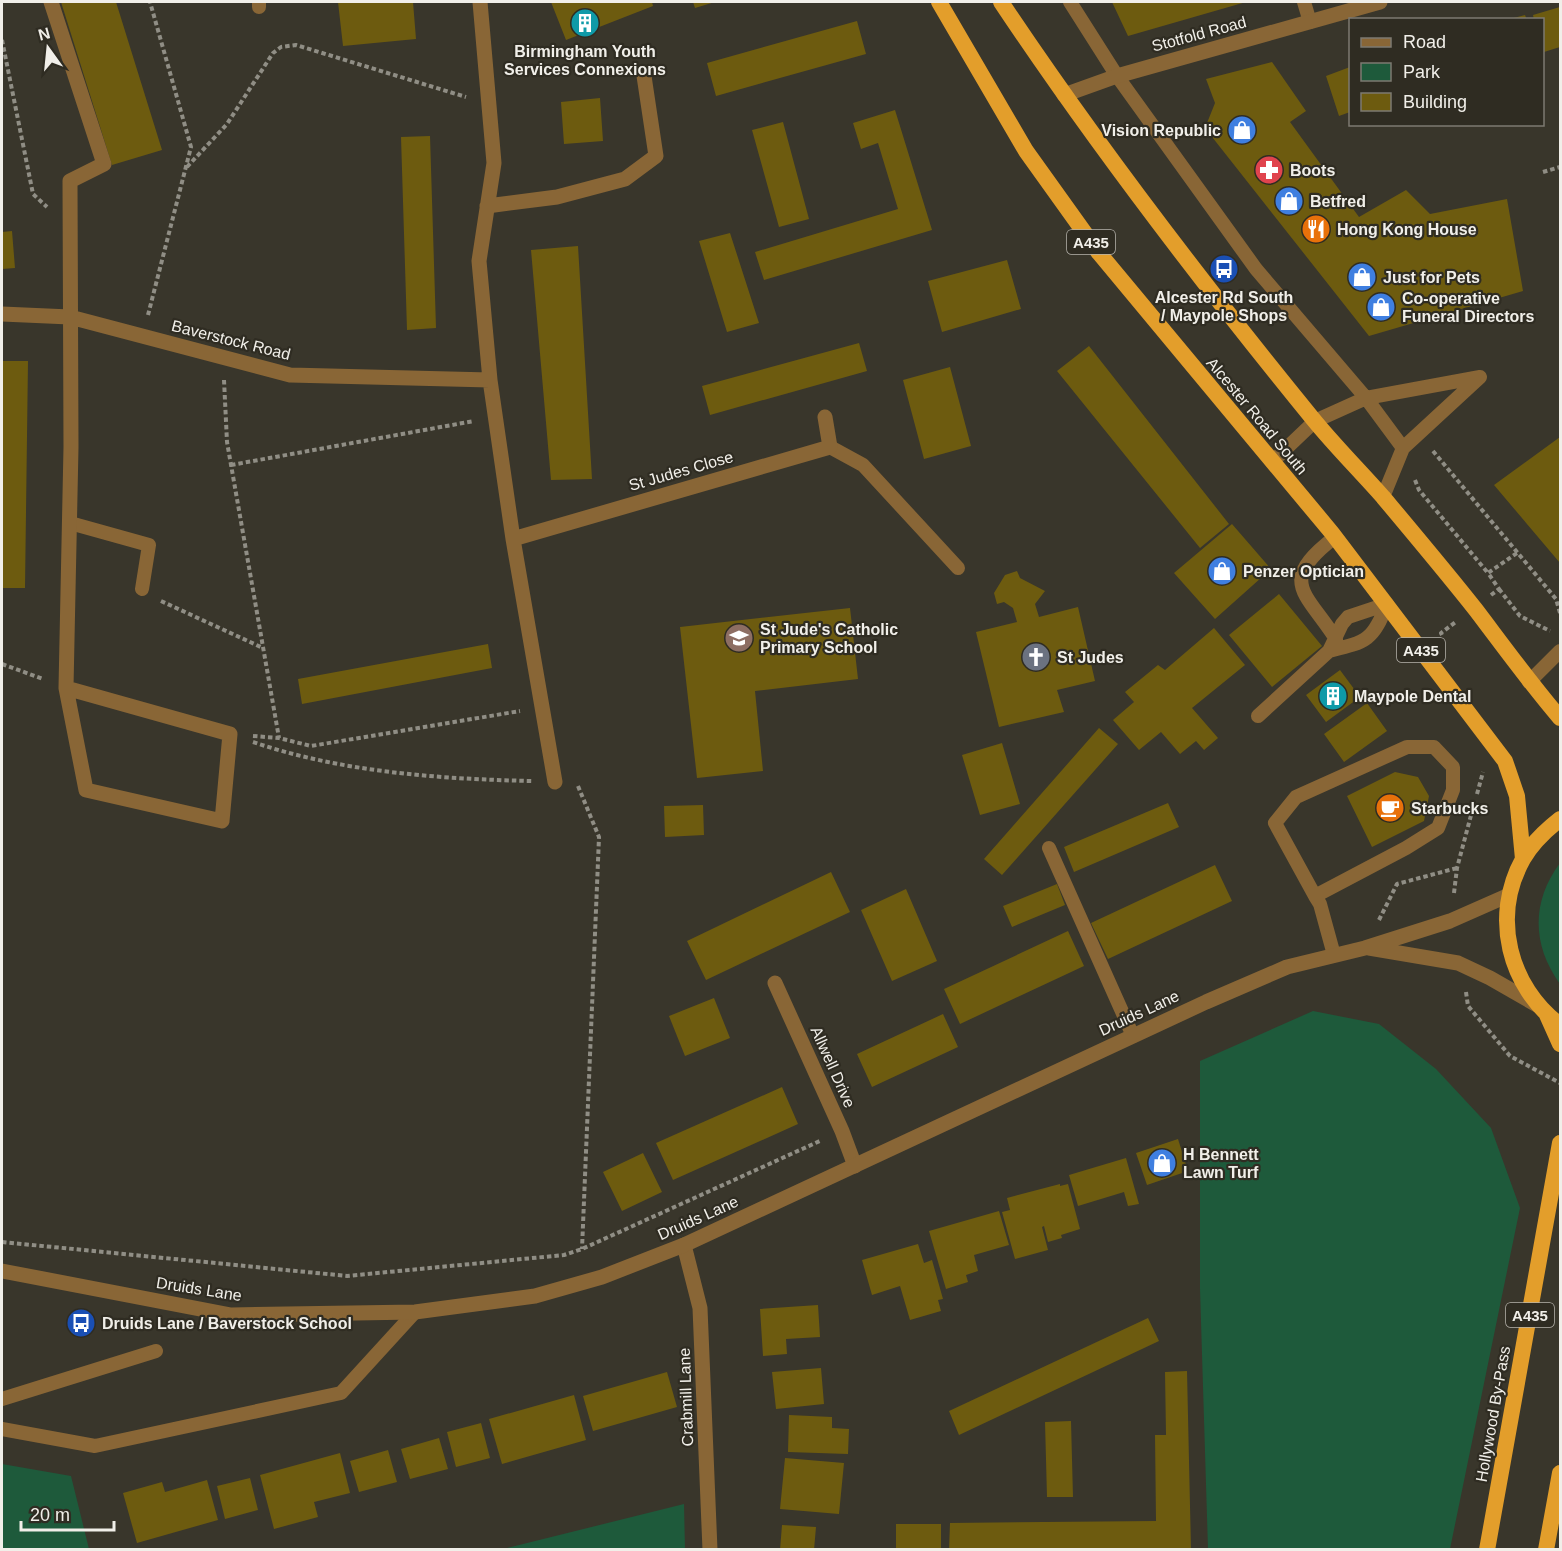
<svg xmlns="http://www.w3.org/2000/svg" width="1562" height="1551" viewBox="0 0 1562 1551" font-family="Arial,sans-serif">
<rect width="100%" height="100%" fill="#39362b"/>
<!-- green -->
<path fill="#1e5a3b" d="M1560 863V984C1532 945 1531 902 1560 863Z
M1313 1011 1379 1024 1436 1069 1491 1128 1520 1208 1450 1549H1208L1200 1289V1061Z
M2 1464 71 1476 89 1549H2Z
M684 1504 685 1549H503Z"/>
<!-- building -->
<path fill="#6d5b0f" d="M61 2H116L162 150 112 165Z
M338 2H413L416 39 343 46Z
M551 2H652L653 6 566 40Z
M693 2H715L695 8Z
M1112 2H1246L1128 36Z
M1560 7V47L1544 52 1542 20H1534L1533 15Z
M1525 15 1527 20H1511L1510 19Z
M857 21 866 54 716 96 707 63Z
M1272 62 1306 111 1290 122 1359 217 1406 190 1430 214 1507 199 1523 291 1369 336 1205 128 1215 103 1206 79Z
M1350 67V112L1339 116 1326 76Z
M600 98 603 141 564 144 561 102Z
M895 110 932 230 764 280 755 252 898 209 878 143 861 149 853 123Z
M783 122 809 219 779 227 752 130Z
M430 136 436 328 407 330 401 137Z
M12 231 15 268 2 269V232Z
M730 233 759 323 727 332 699 241Z
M578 246 592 479 551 480 531 250Z
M1007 260 1021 309 942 332 928 281Z
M859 343 867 371 710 415 702 386Z
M1089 346 1229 524 1200 548 1057 371Z
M2 361H28L25 588H2Z
M950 367 971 446 924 459 903 380Z
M1560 437V563L1494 485Z
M1232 524 1271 569 1215 619 1174 573Z
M1017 571 1020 578 1045 591 1035 604 1039 617 1078 607 1095 681 1057 690 1064 712 999 727 976 632 1017 622 1013 608 1004 602 997 604 994 593 1005 575Z
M1279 594 1322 646 1272 687 1229 635Z
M850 608 858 679 755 691 763 771 697 778 680 627Z
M1214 628 1245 665 1192 708 1218 738 1204 750 1196 741 1180 754 1161 732 1139 750 1113 720 1134 702 1125 692 1158 665 1165 670Z
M488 644 492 668 302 704 298 679Z
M1340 670 1360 697 1326 722 1306 695Z
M1367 703 1387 731 1344 762 1324 734Z
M1099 728 1118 744 1002 875 984 859Z
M1002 743 1020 804 980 815 962 755Z
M1395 772 1418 777 1429 796 1424 821 1372 847 1347 796Z
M1168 803 1179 827 1074 872 1064 847Z
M703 805 704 835 665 837 664 806Z
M1215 865 1232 901 1108 959 1091 923Z
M831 872 850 912 706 980 687 941Z
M1057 884 1065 905 1012 927 1003 906Z
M906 889 937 961 892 981 861 910Z
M1068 931 1084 966 960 1024 944 989Z
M714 998 730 1038 685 1056 669 1016Z
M943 1014 958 1047 872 1087 857 1054Z
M782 1087 798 1124 673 1180 656 1143Z
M1178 1139 1188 1171 1147 1185 1136 1153Z
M643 1153 662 1192 622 1211 603 1172Z
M1126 1158 1139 1204 1128 1206 1124 1192 1078 1206 1069 1175Z
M1060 1184V1186L1068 1184 1080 1229 1061 1235 1062 1238 1048 1242 1044 1226 1042 1227 1048 1250 1015 1259 1002 1212 1010 1210 1007 1198Z
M999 1211 1009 1245 974 1255 978 1271 966 1275 968 1282 946 1289 929 1231Z
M918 1244 924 1263 932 1260 943 1299 938 1300 941 1311 910 1320 900 1286 872 1295 862 1260Z
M818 1305 820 1337 786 1339 787 1354 763 1356 760 1309Z
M1148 1318 1159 1341 959 1435 949 1411Z
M821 1368 824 1404 776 1409 772 1372Z
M1187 1371 1191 1550H949L950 1523 1156 1521 1155 1435H1166L1165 1372Z
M667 1372 677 1407 593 1431 583 1396Z
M574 1395 586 1440 502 1464 489 1419Z
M789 1415 832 1417V1428L849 1429 848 1454 788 1452Z
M1071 1421 1073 1497H1047L1045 1422Z
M481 1423 490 1458 456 1467 447 1432Z
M439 1438 448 1469 410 1479 401 1449Z
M388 1450 397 1482 359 1492 350 1461Z
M340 1453 350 1493 314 1502 318 1517 274 1529 260 1475Z
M785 1458 844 1463 839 1514 780 1509Z
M250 1478 258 1510 225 1519 217 1486Z
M207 1480 218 1520 137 1543 123 1493 162 1482 165 1492Z
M896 1524H941V1550H896Z
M782 1525 816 1527 814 1550H780Z"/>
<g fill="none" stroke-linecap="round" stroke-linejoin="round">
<!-- path -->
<path stroke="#908e85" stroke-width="4" stroke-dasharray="4.5 3" stroke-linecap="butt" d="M2 40 33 194 47 207
M187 167 227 124 273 53 281 47 296 45 466 97
M1543 172 1560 167
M148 315 191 147 150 2
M224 380 227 442 279 738
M1433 451 1556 599 1560 613
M231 465 474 421
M1415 480 1419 490 1488 573
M1499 589 1520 616 1550 631
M1491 595 1499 589 1488 573 1517 553
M161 601 263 648
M1442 635 1441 633 1457 621
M2 664 43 679
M253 736 279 738 311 746 520 711
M253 742C341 772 439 779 532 781
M578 786 599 837 582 1249
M1477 794 1483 772
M1454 893 1457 868 1474 804
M1379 920 1397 884 1457 868
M1466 992 1468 1006 1510 1056 1560 1083
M2 1242 347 1276 564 1255 582 1249 822 1140"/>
<!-- service -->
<path stroke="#896636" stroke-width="14" d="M1070 2 1117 76 1256 269 1366 398 1403 448
M1304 2 1310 22
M259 7V2
M830 447 863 465 958 568
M1272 462 1315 421 1366 398 1480 377
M1383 497 1403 448 1480 377
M70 523 149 545 142 589
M1335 537C1277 582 1305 591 1336 639
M1329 651C1366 642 1373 641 1387 604
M1529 682 1560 651
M1258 716 1329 651 1342 624 1348 617 1387 604
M1049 848 1133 1036
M1315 896 1406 848 1438 828 1453 790V767L1434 747H1407L1296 797 1275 823 1315 896 1320 904 1334 955
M2 1399 156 1351
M2 1429 95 1446 341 1393 415 1312"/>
<!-- minor -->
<path stroke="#896636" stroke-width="15" d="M51 2 104 164 70 181 71 447 66 688 86 790 222 821 230 734 66 688
M1064 95 1117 76 1380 2
M487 206 557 197 625 179 656 156 644 76
M2 314 70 317 290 375 490 380 479 261 494 163 480 2
M490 380 513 539 555 782
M513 539 830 447 825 417
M775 983 842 1131 855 1166
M684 1245 700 1308 710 1550"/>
<!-- tertiary -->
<path stroke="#896636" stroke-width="15" d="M1369 948 1458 963 1490 978 1537 1005
M2 1271 231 1315 415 1312 535 1296 602 1277 684 1245 1206 1002 1287 967 1365 948 1450 921 1509 895"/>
<!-- trunk -->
<path stroke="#e39e2b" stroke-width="16" d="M939 2 1026 151 1099 253 1332 533 1505 761 1517 796 1523 859
M1001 2C1097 146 1203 284 1313 419 1335 446 1360 471 1383 497 1414 534 1446 572 1476 610 1504 647 1530 683 1560 718
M1560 819C1546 830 1532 843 1523 859 1491 917 1509 987 1560 1025
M1547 1015 1560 1044
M1487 1550 1560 1143
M1546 1550 1560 1473"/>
</g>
<!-- icons -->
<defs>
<g id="building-disc" transform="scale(1.5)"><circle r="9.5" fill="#0f9aa8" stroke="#2f2c22"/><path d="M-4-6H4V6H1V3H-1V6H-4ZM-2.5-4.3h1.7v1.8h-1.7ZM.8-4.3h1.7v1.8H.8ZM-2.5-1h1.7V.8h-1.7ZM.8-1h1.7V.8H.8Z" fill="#fff"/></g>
<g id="shop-disc" transform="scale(1.5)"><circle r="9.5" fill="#3f7fe0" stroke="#2f2c22"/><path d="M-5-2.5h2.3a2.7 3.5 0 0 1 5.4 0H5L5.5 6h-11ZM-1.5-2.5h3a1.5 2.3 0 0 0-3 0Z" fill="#fff"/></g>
<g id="pharmacy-disc" transform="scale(1.5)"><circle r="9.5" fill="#e0444e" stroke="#2f2c22"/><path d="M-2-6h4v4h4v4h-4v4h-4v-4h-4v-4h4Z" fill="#fff"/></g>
<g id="restaurant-disc" transform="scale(1.5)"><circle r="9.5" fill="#e8710a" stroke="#2f2c22"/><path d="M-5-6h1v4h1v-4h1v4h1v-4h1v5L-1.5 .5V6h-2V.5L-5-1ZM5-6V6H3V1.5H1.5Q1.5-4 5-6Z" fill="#fff"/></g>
<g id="bus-disc" transform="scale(1.5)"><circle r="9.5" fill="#1a4fb4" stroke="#2f2c22"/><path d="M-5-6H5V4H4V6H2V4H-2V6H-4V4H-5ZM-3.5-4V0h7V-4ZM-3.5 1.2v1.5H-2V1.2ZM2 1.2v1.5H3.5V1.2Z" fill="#fff"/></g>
<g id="school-disc" transform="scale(1.5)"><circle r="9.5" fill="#8d6e63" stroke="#2f2c22"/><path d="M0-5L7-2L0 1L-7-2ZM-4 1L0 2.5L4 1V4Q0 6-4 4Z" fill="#fff"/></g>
<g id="church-disc" transform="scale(1.5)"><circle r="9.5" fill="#6b7280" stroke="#2f2c22"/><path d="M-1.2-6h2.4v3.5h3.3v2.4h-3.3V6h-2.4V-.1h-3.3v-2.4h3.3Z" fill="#fff"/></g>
<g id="cafe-disc" transform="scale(1.5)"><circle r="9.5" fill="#e8710a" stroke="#2f2c22"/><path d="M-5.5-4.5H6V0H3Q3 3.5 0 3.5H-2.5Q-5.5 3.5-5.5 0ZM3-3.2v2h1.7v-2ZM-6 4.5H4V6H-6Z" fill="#fff"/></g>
</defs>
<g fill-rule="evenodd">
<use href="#building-disc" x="585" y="23"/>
<use href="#shop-disc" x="1242" y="130"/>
<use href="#pharmacy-disc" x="1269" y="170"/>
<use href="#shop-disc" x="1289" y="201"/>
<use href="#restaurant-disc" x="1316" y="229"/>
<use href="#bus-disc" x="1224" y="269"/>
<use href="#shop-disc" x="1362" y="277"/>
<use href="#shop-disc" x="1381" y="307"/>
<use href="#shop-disc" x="1222" y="571"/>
<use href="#school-disc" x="739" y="638"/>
<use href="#church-disc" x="1036" y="657"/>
<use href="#building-disc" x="1333" y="696"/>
<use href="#cafe-disc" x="1390" y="808"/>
<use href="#shop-disc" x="1162" y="1163"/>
<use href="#bus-disc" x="81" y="1323"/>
</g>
<g text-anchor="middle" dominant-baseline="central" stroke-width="4.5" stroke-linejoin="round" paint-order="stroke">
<!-- shield labels -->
<g fill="#2f2c22" stroke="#b7b4ad" stroke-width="1.5">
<rect x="1067" y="230" width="48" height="24" rx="4.5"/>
<rect x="1397" y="638" width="48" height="24" rx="4.5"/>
<rect x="1506" y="1303" width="48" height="24" rx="4.5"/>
</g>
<g font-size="15" font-weight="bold" fill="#f1efe9">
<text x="1091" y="242">A435</text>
<text x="1421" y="650">A435</text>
<text x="1530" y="1315">A435</text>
</g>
<!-- street labels -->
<g font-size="16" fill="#f1efe9" stroke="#2f2c22">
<text transform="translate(1199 34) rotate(-15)">Stotfold Road</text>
<text transform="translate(231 340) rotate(14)">Baverstock Road</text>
<text transform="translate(1257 416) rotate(50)">Alcester Road South</text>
<text transform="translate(681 471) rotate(-16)">St Judes Close</text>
<text transform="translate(1139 1013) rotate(-25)">Druids Lane</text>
<text transform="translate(833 1067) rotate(66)">Allwell Drive</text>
<text transform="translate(698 1218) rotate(-24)">Druids Lane</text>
<text transform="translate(199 1289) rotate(9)">Druids Lane</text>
<text transform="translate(686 1397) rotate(-92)">Crabmill Lane</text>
<text transform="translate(1493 1414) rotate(-80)">Hollywood By-Pass</text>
</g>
<!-- poi labels -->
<g font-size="16" font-weight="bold" fill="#f1efe9" stroke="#2f2c22" text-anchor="start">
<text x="585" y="51" text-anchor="middle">Birmingham Youth<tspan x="585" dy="18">Services Connexions</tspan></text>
<text x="1221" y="130" text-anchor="end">Vision Republic</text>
<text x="1290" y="170">Boots</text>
<text x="1310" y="201">Betfred</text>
<text x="1337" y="229">Hong Kong House</text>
<text x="1383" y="277">Just for Pets</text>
<text x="1224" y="297" text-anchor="middle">Alcester Rd South<tspan x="1224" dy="18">/ Maypole Shops</tspan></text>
<text x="1402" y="298">Co-operative<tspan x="1402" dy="18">Funeral Directors</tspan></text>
<text x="1243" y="571">Penzer Optician</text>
<text x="760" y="629">St Jude's Catholic<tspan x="760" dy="18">Primary School</tspan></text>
<text x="1057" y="657">St Judes</text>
<text x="1354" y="696">Maypole Dental</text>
<text x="1411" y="808">Starbucks</text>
<text x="1183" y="1154">H Bennett<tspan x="1183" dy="18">Lawn Turf</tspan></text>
<text x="102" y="1323">Druids Lane / Baverstock School</text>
</g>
</g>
<!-- border -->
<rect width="1562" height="1551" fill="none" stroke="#f1efe9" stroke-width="6"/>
<!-- legend -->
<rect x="1349" y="18" width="195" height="108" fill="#2f2c22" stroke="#7d7a72" stroke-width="1.5"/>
<rect x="1361" y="38" width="30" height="9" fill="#896636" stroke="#7d7a72" stroke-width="1.5"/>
<text x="1403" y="48" font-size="18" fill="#f1efe9">Road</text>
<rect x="1361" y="63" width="30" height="18" fill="#1e5a3b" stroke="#7d7a72" stroke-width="1.5"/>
<text x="1403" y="78" font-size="18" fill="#f1efe9">Park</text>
<rect x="1361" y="93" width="30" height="18" fill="#6d5b0f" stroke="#7d7a72" stroke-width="1.5"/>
<text x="1403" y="108" font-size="18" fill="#f1efe9">Building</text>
<!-- north arrow -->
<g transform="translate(48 48) rotate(345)" stroke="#2f2c22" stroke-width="4.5" paint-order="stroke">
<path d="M0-4.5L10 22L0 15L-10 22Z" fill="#f1efe9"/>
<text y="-9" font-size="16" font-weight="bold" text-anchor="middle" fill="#f1efe9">N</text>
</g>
<!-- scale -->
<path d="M21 1521v9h93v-9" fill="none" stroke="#f1efe9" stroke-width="3"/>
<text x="30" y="1521" font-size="18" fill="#f1efe9" stroke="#2f2c22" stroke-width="4.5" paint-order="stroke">20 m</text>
</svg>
